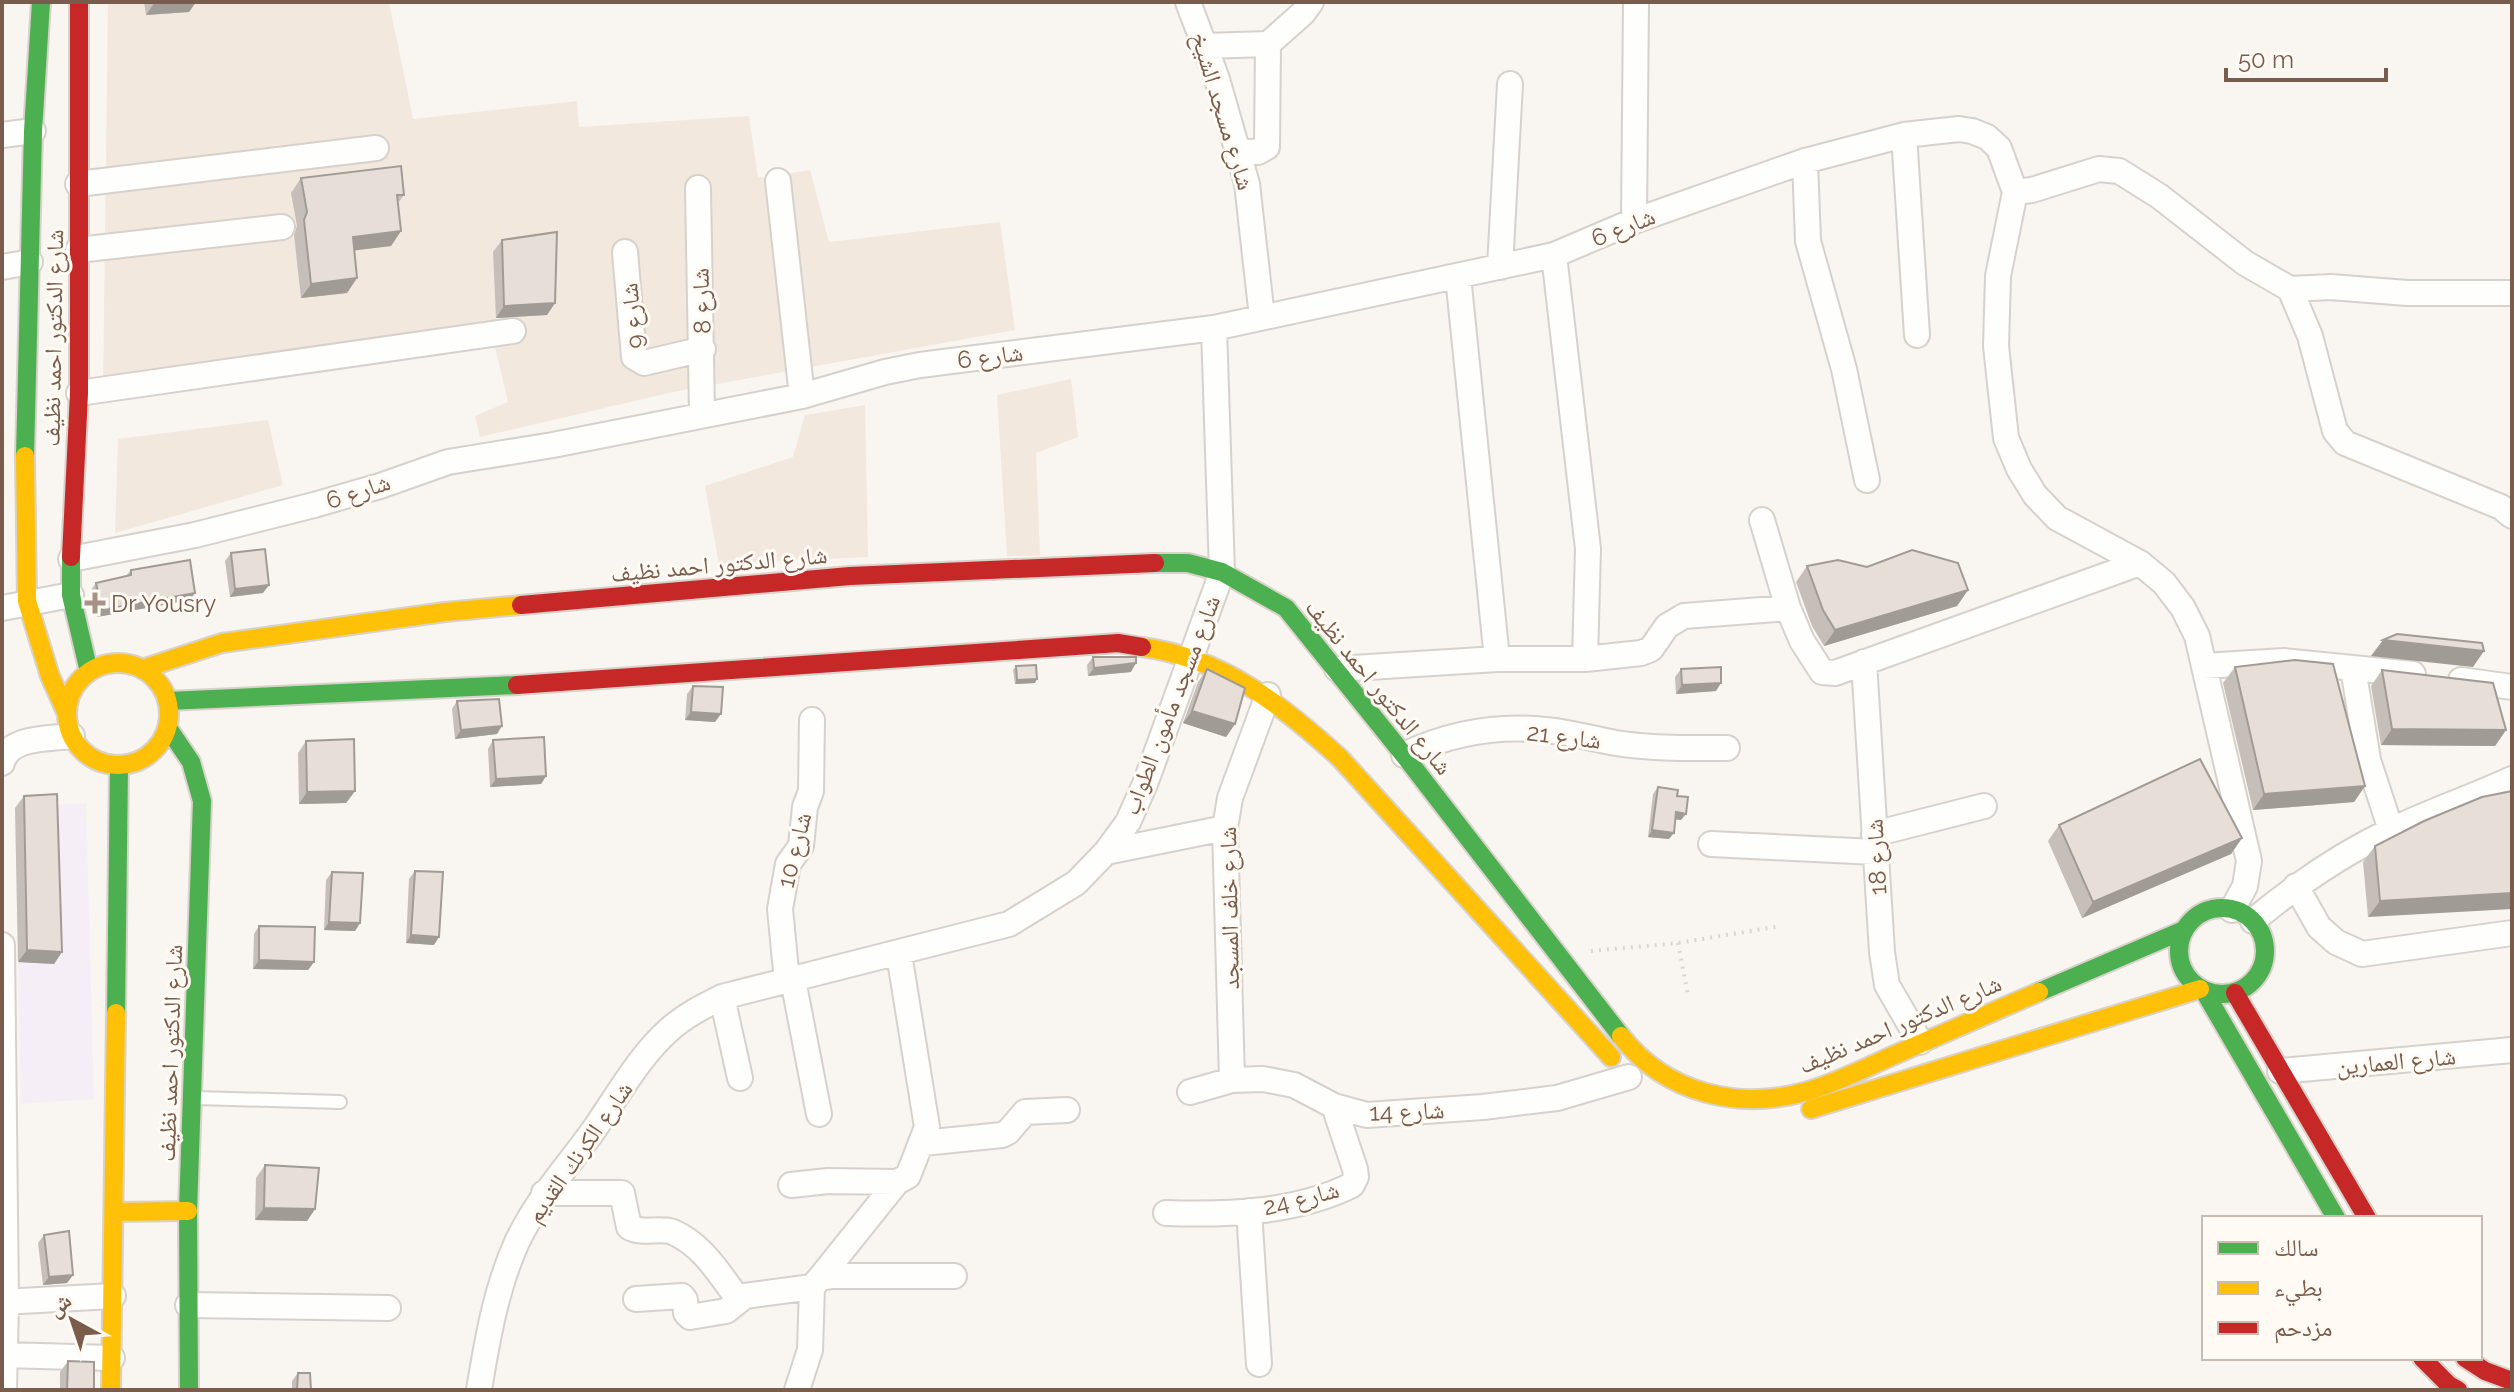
<svg xmlns="http://www.w3.org/2000/svg" width="2514" height="1392" viewBox="0 0 2514 1392" font-family="Raleway,'Noto Naskh Arabic',sans-serif">
<rect width="100%" height="100%" fill="#f9f5f0"/>
<!-- residential -->
<path fill="#f2e8de" d="M108 2H389L413 119 577 101 579 127 749 116 758 178 810 170 829 242 1000 222 1015 330 673 392 480 437 475 416 508 402 493 339 103 391Z
M1071 379 1078 437 1036 453 1040 556H1007L997 395Z
M865 405 868 557 719 564 705 486 793 457 805 415Z
M268 420 283 485 115 533 118 439Z"/>
<!-- education -->
<path fill="#f6eef6" d="M86 803 94 1099 21 1104 15 808Z"/>
<g fill="none" stroke-linecap="round" stroke-linejoin="round">
<!-- lane casing -->
<g stroke="#d7d1cb" stroke-width="16">
<path id="lane" d="M196 1098 340 1102"/>
</g>
<!-- street casing -->
<g stroke="#d7d1cb" stroke-width="28">
<path id="street" d="M1188 2 1217 79 1247 184 1262 317
M1204 46 1268 44 1303 13 1311 2
M2 135 33 131
M1904 135 1917 335
M1237 151 1258 152 1267 147 1268 44
M1805 161 1808 241 1844 369 1867 480
M778 181 802 396
M78 184 376 148
M698 188 702 414
M2015 192 2032 190 2099 169 2119 171 2159 196 2245 263 2290 289 2310 336 2335 431 2345 443 2501 507 2512 516
M1634 221 1636 2
M78 250 282 227
M625 252 634 357 644 363 703 349
M1554 255 1588 549 1585 659
M2 267 30 262
M1500 267 1510 84
M1458 276 1497 659
M2290 289 2331 287 2407 293H2512
M79 393 513 331
M1762 520 1788 608 1802 641 1822 672 1835 673 2140 563
M71 559 195 535 314 505 380 486 448 462 553 445 802 396 885 372 920 365 1214 328 1554 255 1634 221 1805 161 1904 135 1959 129 1972 131 1987 137 1999 148 2015 192 1998 276 1996 346 2006 438 2019 469 2035 495 2057 518 2140 563 2164 583 2183 608 2197 636 2249 861 2245 886 2232 910
M2 608 71 595
M1864 662 1882 952 1887 985 1920 1042
M2204 666 2284 661 2413 674
M2353 668 2368 760 2391 830
M1337 669 1497 659H1585L1641 653 1651 649 1667 626 1684 616 1788 608
M2461 680 2512 687
M1404 755C1456 730 1511 723 1567 733 1584 736 1600 740 1616 743 1653 749 1690 748 1727 748
M2 763C8 736 50 739 72 736
M1874 834 1984 806
M1711 844 1875 852
M1106 852 1225 828
M2296 886 2319 927 2336 942 2362 954 2512 933
M2253 921C2296 885 2341 854 2392 830 2431 811 2473 797 2512 779
M2 945 6 1302 4 1390
M793 980 819 1114
M787 981 780 909 788 864 801 846 805 807 811 791 812 720
M722 997 740 1078
M2280 1071 2512 1050
M1232 1080 1225 828 1230 798 1268 695
M1190 1092 1232 1080 1263 1079 1294 1085 1334 1106 1367 1115 1483 1107 1557 1098 1629 1077
M923 1143 1002 1135 1008 1132 1025 1112 1067 1110
M791 1185 828 1181 897 1182 908 1176 927 1127 899 954
M544 1193H622L629 1227C643 1235 659 1227 673 1232 704 1246 719 1274 739 1300
M1249 1211 1259 1364
M1166 1213C1227 1215 1296 1213 1352 1185L1356 1177 1355 1169 1334 1106
M820 1278 897 1182
M636 1299 682 1296 685 1300 686 1313 690 1317 726 1311 745 1296 812 1287
M2 1302 113 1296
M188 1305 388 1308
M4 1355 112 1358
M479 1390C487 1341 496 1288 517 1242 538 1198 565 1170 593 1131 617 1097 639 1056 670 1029 686 1015 704 1006 722 997L1009 924 1076 883 1106 852 1128 822 1145 784 1222 572 1214 328
M797 1390 810 1350 812 1287 820 1278 832 1276H954"/>
</g>
<!-- fast casing -->
<g stroke="#d9d2cb" stroke-width="22">
<path id="fast" d="M25 456 33 131 41 2
M71 557V595L89 672
M1155 563H1188L1222 572 1286 608 1404 755 1621 1036
M168 701 517 685
M168 728 191 762 202 801 188 1211 189 1390
M2179 951a43 43 0 1 1 86 0a43 43 0 1 1-86 0Z
M2204 991 2336 1218
M2039 992 2184 930
M116 1013 119 765"/>
</g>
<!-- slow casing -->
<g stroke="#d9d2cb" stroke-width="22">
<path id="slow" d="M25 456 27 601 50 676 67 714
M1142 647C1223 658 1282 705 1340 758L1611 1057
M67 714a51 51 0 1 1 102 0a51 51 0 1 1-102 0Z
M142 669 222 643 445 612 521 605
M1621 1036C1666 1094 1739 1111 1808 1091 1839 1082 1869 1066 1899 1053 1945 1033 1992 1012 2039 992
M1811 1109 2200 989
M115 1212 188 1211
M111 1390 116 1013"/>
</g>
<!-- jam casing -->
<g stroke="#d9d2cb" stroke-width="22">
<path id="jam" d="M71 557 79 393V2
M521 605 850 576 1155 563
M517 685 1118 643 1142 647
M2235 993 2367 1218
M2422 1358 2449 1385 2458 1390
M2465 1358 2485 1371 2512 1381"/>
</g>
<!-- path -->
<path stroke="#dcd5d0" stroke-width="4" stroke-dasharray="2 6" stroke-linecap="butt" d="M1678 943 1688 995
M1591 951 1678 943 1781 926"/>
<!-- lane -->
<use href="#lane" stroke="#fefefd" stroke-width="12"/>
<!-- street -->
<use href="#street" stroke="#fefefd" stroke-width="24"/>
<!-- fast -->
<use href="#fast" stroke="#4caf50" stroke-width="18"/>
<!-- slow -->
<use href="#slow" stroke="#ffc107" stroke-width="18"/>
<!-- jam -->
<use href="#jam" stroke="#c62828" stroke-width="18"/>
</g>
<!-- wall -->
<path fill="#c6bfb9" d="M144 2H196L189 12 146 15Z
M301 178 404 195 398 203 401 231 391 246 354 250 357 278 347 293 301 298 294 235 297 226 291 193Z
M502 240 555 303 547 315 496 318 493 252Z
M231 553 263 593 230 597 225 561Z
M1807 566 1968 590 1957 606 1824 646 1812 626 1796 582Z
M131 570 190 600 97 617 91 590 96 583 126 576Z
M1093 657 1131 672 1088 676 1087 665Z
M1016 666 1035 683 1015 684 1013 670Z
M2235 667 2365 786 2354 802 2253 810 2223 683Z
M1207 669 1235 724 1226 737 1183 723 1198 682Z
M1681 669 1716 691 1676 694 1675 677Z
M2382 670 2506 730 2495 746 2381 745 2371 686Z
M693 686 715 722 685 720 687 694Z
M457 701 497 734 455 739 452 709Z
M493 740 546 776 541 784 490 787 488 749Z
M306 741 355 791 346 803 299 804 298 753Z
M1658 787 1677 796 1681 820 1675 819 1669 839 1648 837 1653 794Z
M2512 791 2368 917 2363 862 2375 846Z
M24 796 62 952 54 964 18 962 15 808Z
M2059 825 2242 838 2231 854 2082 918 2048 841Z
M415 871 434 945 406 943 409 879Z
M332 872 360 923 355 931 324 930 326 880Z
M259 926 314 962 308 970 253 969 254 934Z
M265 1165 315 1209 307 1221 255 1220 256 1178Z
M44 1235 73 1275 67 1283 43 1285 38 1243Z
M68 1361 94 1390H60V1372Z
M298 1373 311 1390H292V1381Z"/>
<!-- shaded-wall -->
<path fill="#a19b96" d="M155 2H196L189 12 146 15Z
M401 231 391 246 342 252 353 237Z
M357 278 347 293 301 298 311 284Z
M555 303 547 315 496 318 504 306Z
M269 585 263 593 230 597 235 589Z
M1968 590 1957 606 1824 646 1835 630Z
M195 593 190 600 97 617 102 610Z
M2383 640 2484 651 2473 667 2371 656Z
M1136 663 1131 672 1088 676 1094 668Z
M1037 679 1035 683 1015 684 1017 680Z
M1721 683 1716 691 1676 694 1682 685Z
M1192 711 1235 724 1226 737 1183 723Z
M691 712 721 714 715 722 685 720Z
M502 726 497 734 455 739 461 730Z
M2392 729 2506 730 2495 746 2381 745Z
M546 776 541 784 490 787 496 779Z
M2365 786 2354 802 2253 810 2264 794Z
M355 791 346 803 299 804 307 792Z
M1676 812 1686 814 1681 820 1672 819Z
M1652 830 1674 833 1669 839 1648 837Z
M2242 838 2231 854 2082 918 2093 902Z
M2512 893V909L2368 917 2380 901Z
M329 922 360 923 355 931 324 930Z
M411 935 439 937 434 945 406 943Z
M27 950 62 952 54 964 18 962Z
M259 960 314 962 308 970 253 969Z
M264 1208 315 1209 307 1221 255 1220Z
M73 1275 67 1283 43 1285 49 1277Z"/>
<!-- building -->
<path fill="#e6ded7" stroke="#a19b96" stroke-width="2" d="M401 166 404 195H397L401 231 353 237 357 278 311 284 304 220 307 212 301 178Z
M557 232 555 303 504 306 502 240Z
M265 549 269 585 235 589 231 553Z
M1912 550 1958 563 1968 590 1835 630 1823 610 1807 566 1838 560 1867 567Z
M190 560 195 593 102 610 96 583 131 575V570Z
M2397 634 2482 643 2484 651 2383 640Z
M1093 657H1136V663L1094 668Z
M2295 660 2333 664 2365 786 2264 794 2235 667Z
M1036 665 1037 679 1017 680 1016 666Z
M1721 667V683L1682 685 1681 669Z
M1207 669 1245 688 1235 724 1192 711Z
M2382 670 2493 683 2506 730 2392 729Z
M693 686 723 687 721 714 691 712Z
M499 699 502 726 461 730 457 701Z
M544 737 546 776 496 779 493 740Z
M354 739 355 791 307 792 306 741Z
M2200 759 2242 838 2093 902 2059 825Z
M1658 787 1678 790 1677 796 1688 797 1686 814 1676 812 1674 833 1652 830Z
M2512 791V893L2380 901 2375 846 2424 821 2482 797Z
M57 794 62 952 27 950 24 796Z
M415 871 443 872 439 937 411 935Z
M332 872 363 873 360 923 329 922Z
M259 926 315 927 314 962 259 960Z
M265 1165 319 1168 315 1209 264 1208Z
M69 1231 73 1275 49 1277 44 1235Z
M68 1361 94 1362V1390H67Z
M298 1373H310L311 1390H297Z"/>
<!-- markers -->
<path fill="#a69286" stroke="#fffaf3" stroke-width="3" d="M91 591h8v8h8v8h-8v8h-8v-8h-8v-8h8z"/>
<g text-anchor="middle" dominant-baseline="central" stroke-width="6" stroke-linejoin="round" paint-order="stroke">
<!-- street labels -->
<g font-size="24" fill="#7a5c4d" stroke="#fffaf3">
<text transform="translate(1223 111) rotate(73)">شارع مسجد الشيخ</text>
<text transform="translate(1623 227) rotate(-22)">شارع 6</text>
<text transform="translate(701 301) rotate(-92)">شارع 8</text>
<text transform="translate(632 316) rotate(-96)">شارع 9</text>
<text transform="translate(53 338) rotate(-89)">شارع الدكتور احمد نظيف</text>
<text transform="translate(990 356) rotate(-7)">شارع 6</text>
<text transform="translate(358 491) rotate(-18)">شارع 6</text>
<text transform="translate(719 564) rotate(-5)">شارع الدكتور احمد نظيف</text>
<text transform="translate(1379 687) rotate(51)">شارع الدكتور احمد نظيف</text>
<text transform="translate(1171 705) rotate(-69)">شارع مسجد مأمون الطواب</text>
<text transform="translate(1564 736) rotate(7)">شارع 21</text>
<text transform="translate(794 850) rotate(-76)">شارع 10</text>
<text transform="translate(1876 857) rotate(-93)">شارع 18</text>
<text transform="translate(1229 908) rotate(-91)">شارع خلف المسجد</text>
<text transform="translate(1900 1024) rotate(-23)">شارع الدكتور احمد نظيف</text>
<text transform="translate(170 1053) rotate(-88)">شارع الدكتور احمد نظيف</text>
<text transform="translate(2396 1061) rotate(-5)">شارع العمارين</text>
<text transform="translate(1407 1111) rotate(-2)">شارع 14</text>
<text transform="translate(579 1152) rotate(-55)">شارع الكرنك القديم</text>
<text transform="translate(1301 1198) rotate(-14)">شارع 24</text>
</g>
<!-- poi labels -->
<g font-size="24" fill="#7a5c4d" stroke="#fffaf3" text-anchor="start">
<text x="111" y="603">Dr Yousry</text>
</g>
</g>
<!-- border -->
<rect width="2514" height="1392" fill="none" stroke="#7a5c4d" stroke-width="8"/>
<!-- legend -->
<rect x="2202" y="1216" width="280" height="144" fill="#fffaf3" stroke="#cabbb1" stroke-width="2"/>
<rect x="2218" y="1242" width="40" height="12" fill="#4caf50" stroke="#cabbb1" stroke-width="2"/>
<text x="2274" y="1256" font-size="24" fill="#7a5c4d">سالك</text>
<rect x="2218" y="1282" width="40" height="12" fill="#ffc107" stroke="#cabbb1" stroke-width="2"/>
<text x="2274" y="1296" font-size="24" fill="#7a5c4d">بطيء</text>
<rect x="2218" y="1322" width="40" height="12" fill="#c62828" stroke="#cabbb1" stroke-width="2"/>
<text x="2274" y="1336" font-size="24" fill="#7a5c4d">مزدحم</text>
<!-- north arrow -->
<g transform="translate(72 1320) rotate(320)" stroke="#fffaf3" stroke-width="6" paint-order="stroke">
<path d="M0-6L14 30L0 20L-14 30Z" fill="#7a5c4d"/>
<text y="-12" font-size="22" font-weight="bold" text-anchor="middle" fill="#7a5c4d">ش</text>
</g>
<!-- scale -->
<path d="M2226 68v12h160v-12" fill="none" stroke="#7a5c4d" stroke-width="4"/>
<text x="2238" y="68" font-size="24" fill="#7a5c4d" stroke="#fffaf3" stroke-width="6" paint-order="stroke">50 m</text>
</svg>
